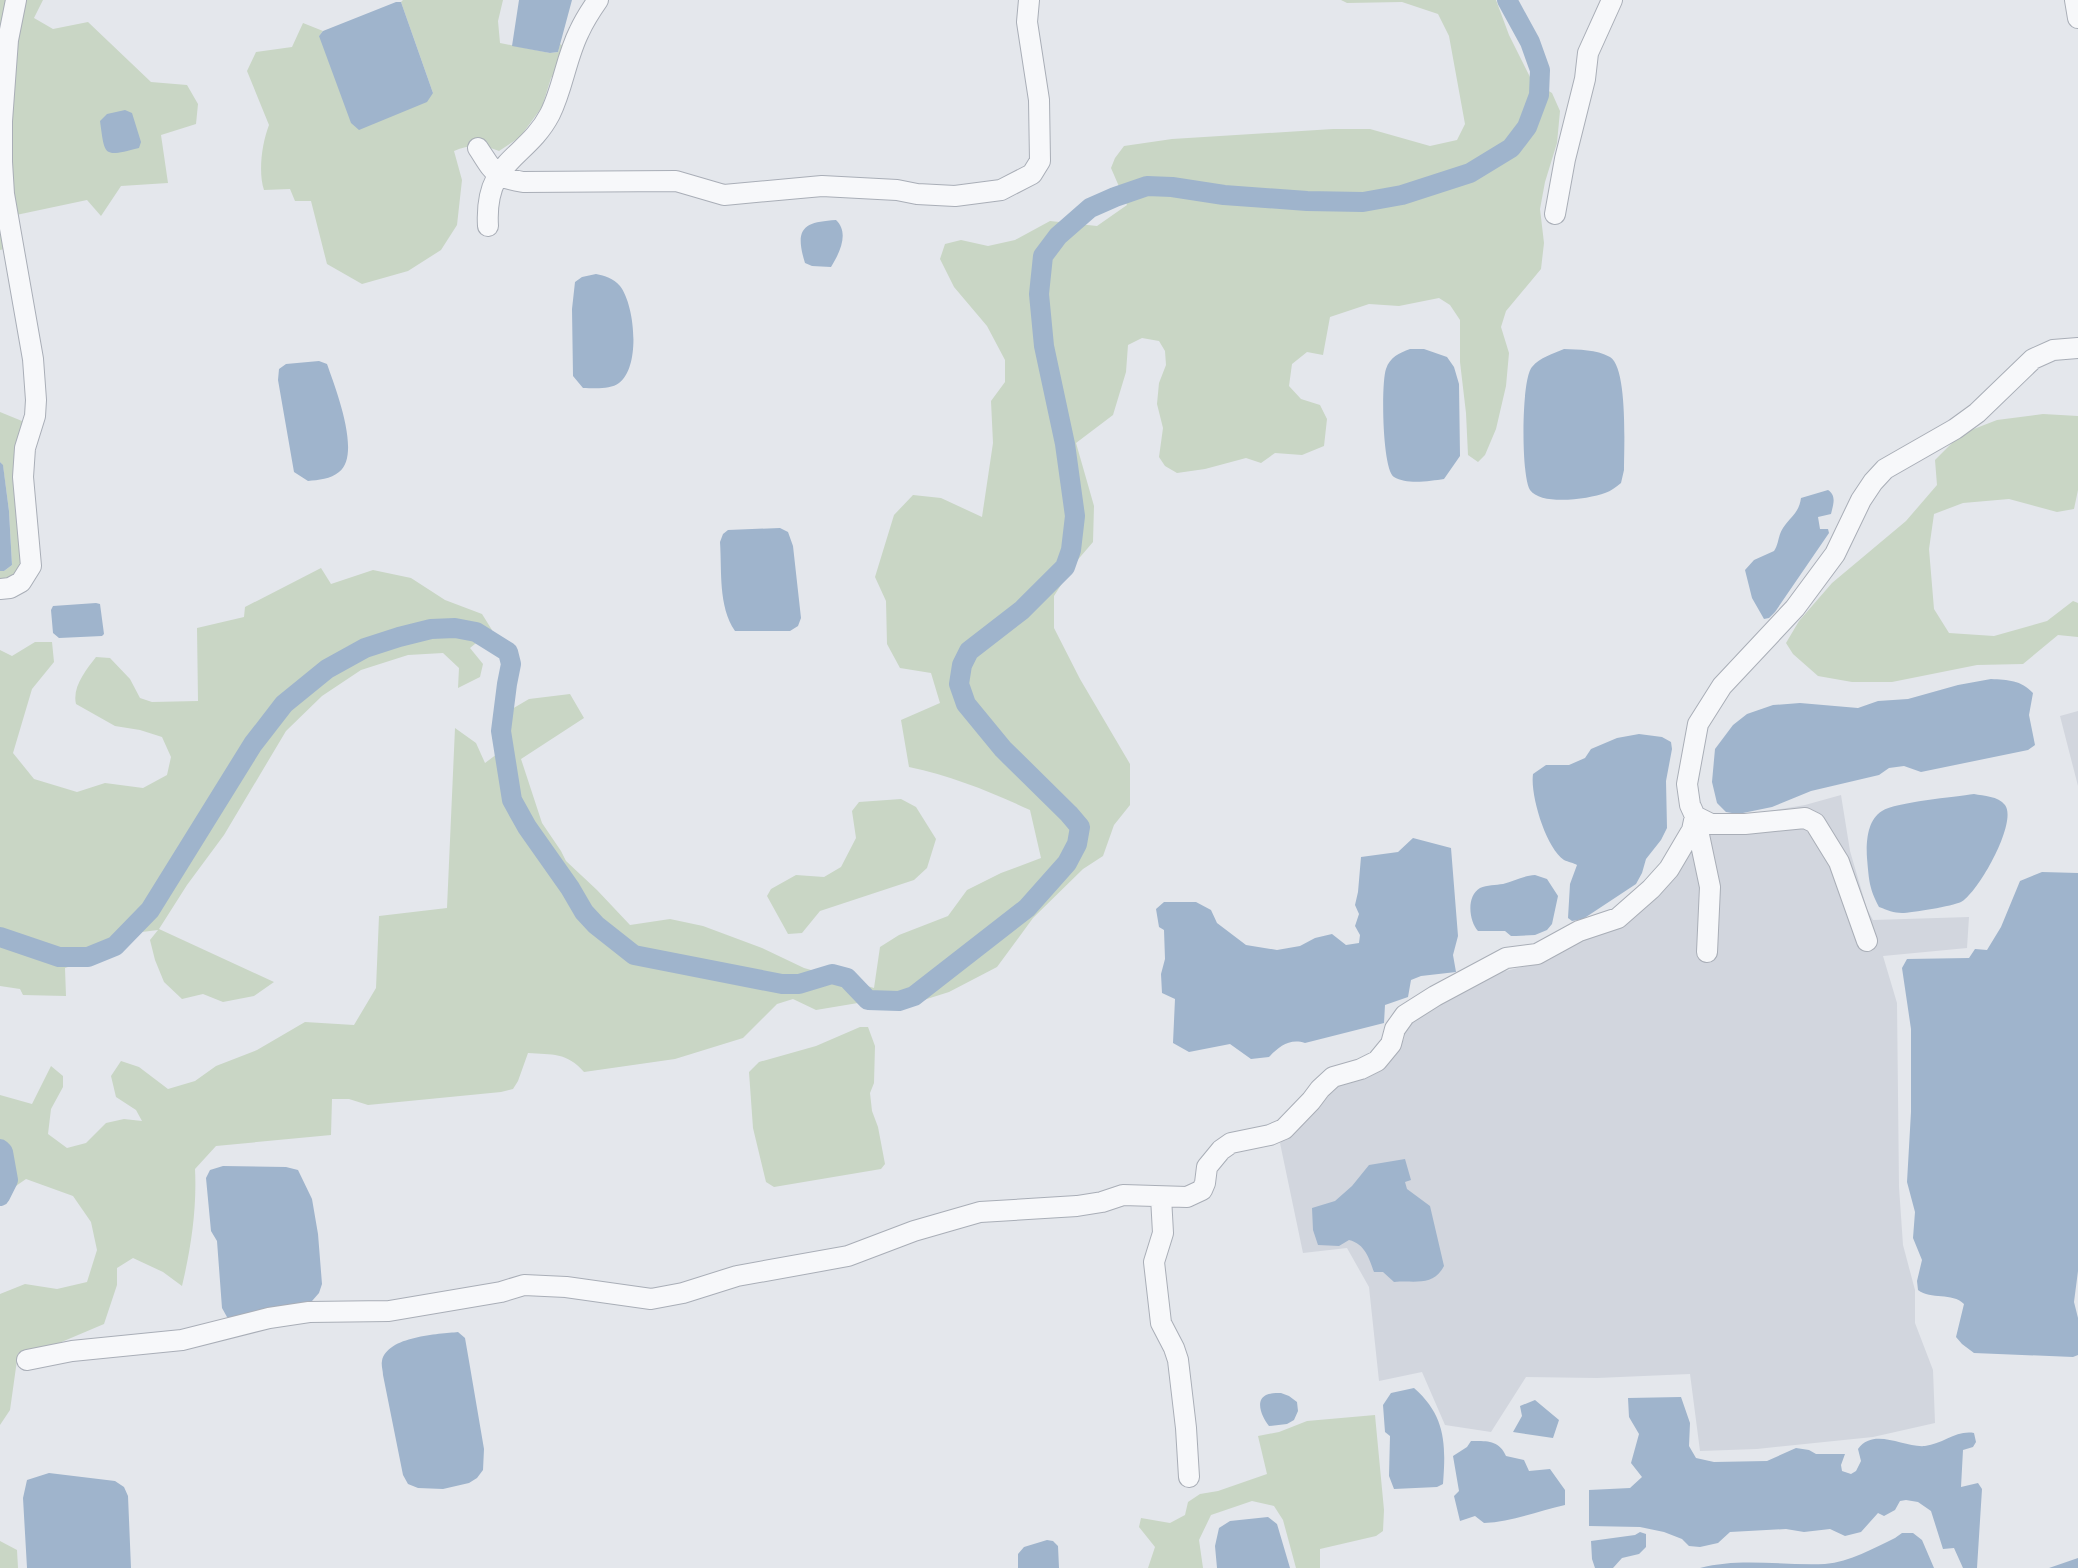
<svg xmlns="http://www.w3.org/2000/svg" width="2078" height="1568" viewBox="0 0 2078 1568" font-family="Mulish,sans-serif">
<rect width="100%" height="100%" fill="#e4e7ec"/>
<!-- built -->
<path fill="#d2d6de" d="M2078 711V786L2060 716Z
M1841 795 1850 851 1867 909 1873 920 1969 917 1967 948 1883 956 1897 1003 1899 1187 1903 1245 1915 1290V1323L1933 1370 1935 1423 1873 1437 1757 1449 1700 1451 1690 1374 1597 1378 1526 1377 1491 1432 1445 1425 1422 1372 1379 1381 1369 1287 1347 1248 1303 1253 1280 1143 1335 1083 1383 1067 1404 1039 1406 1024 1490 975 1549 960 1581 935 1674 872 1696 845 1707 814 1740 816 1805 805Z"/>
<!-- green -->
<path fill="#c9d6c5" d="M0 0H43L34 18 53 29 88 22 151 82 187 85 198 104 196 124 161 135 168 183 121 186 101 216 87 200 2 218 5 249 0 250Z
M403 0H503L498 21 500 43 550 53 558 52 560 44 569 50 564 60 551 78 542 107 520 137 499 151C483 145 470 144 454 151L462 180 457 225 441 250 408 271 362 284 327 264 311 201H295L290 189 264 190C258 172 262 143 269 125L247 71 256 52 292 47 303 23 323 31 319 36 433 93 401 2Z
M1341 0H1496L1509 35 1532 81 1552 93 1560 111 1557 143 1545 182 1540 209 1544 243 1541 269 1506 311 1501 327 1509 353 1506 386 1496 429 1485 455 1478 462 1468 455 1466 413 1460 362V320L1450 305 1439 298 1399 306 1369 304 1330 317 1323 355 1307 352 1292 364 1289 386 1301 399 1320 405 1327 419 1324 446 1302 455 1275 453 1261 463 1246 458 1205 469 1177 473 1165 466 1159 457 1163 428 1157 404 1159 383 1166 365 1165 351 1159 341 1142 338 1128 345 1126 372 1113 415 1076 443 1094 506 1093 542 1075 563 1054 596V628L1080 679 1130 764V805L1114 825 1103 856 1083 869 1033 918 997 967 949 992 892 1010 858 1003 816 1010 793 999 777 1004 743 1038 675 1059 584 1072C567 1052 552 1055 528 1053L518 1081 513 1089 501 1092 368 1105 349 1099H332L331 1135 216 1146 195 1169C197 1209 191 1248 182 1286L163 1272 133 1258 117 1268V1285L104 1324 45 1349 18 1353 10 1410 0 1425V1294L25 1284 57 1289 87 1282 97 1250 91 1222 73 1196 26 1179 0 1197V1095L32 1104 51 1066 63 1076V1087L51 1109 48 1134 67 1148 86 1143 106 1123 124 1119 142 1121 136 1110 116 1097 111 1076 121 1061 139 1067 168 1089 195 1081 216 1066 257 1050 305 1022 354 1025 376 988 379 916 447 908 455 728 476 743 485 763 509 745 512 709 529 699 570 694 584 718 521 759 542 823 561 851 566 861 597 890 630 925 670 919 703 926 762 948 804 968 874 988 880 947 899 935 948 916 967 890 1001 873 1041 858 1030 810C991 792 952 776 909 767L901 720 940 703 931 673 900 668 887 644 886 601 875 577 894 515 913 495 941 498 982 517 993 443 991 401 1005 382V360L987 326 954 287 940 259 945 244 961 240 988 246 1015 240 1050 221 1097 226 1127 205 1111 168 1115 158 1124 146 1172 139 1333 129H1370L1430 146 1457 140 1465 124 1449 36 1438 14 1402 2 1347 3Z
M0 412 22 421 24 440 23 567 18 577 0 581V571H4L12 565 9 511 3 466 0 462Z
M2043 414 2078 416V490L2074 509 2057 512 2009 499 1963 503 1934 514 1929 549 1934 609 1949 633 1994 636 2047 621 2073 601 2078 603V637L2058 635 2023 664 1977 665 1892 682H1852L1818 676 1793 654 1786 643 1799 621 1832 583 1906 521 1937 485 1935 460 1961 434 1997 420Z
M321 568 331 584 373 570 411 578 445 600 482 614 492 630 470 648 483 664 480 677 458 688 459 668 443 653 408 655 361 670 322 696 286 731 224 835 187 885 159 929 274 982 254 996 223 1002 203 994 182 999 164 982 155 960 150 940 158 930 142 932 116 951 65 968 66 996 23 995 20 989 0 986V650L12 656 35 642H52L54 662 32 689 13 753 34 779 77 792 105 783 143 788 167 775 171 757 162 737 140 730 115 726 76 704C72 687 86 670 96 657L110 658 130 679 140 698 152 702 198 701 197 628 244 617 245 607Z
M901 799 916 807 936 839 927 868 914 880 820 911 802 933 788 934 767 896 771 889 796 875 824 877 841 867 856 838 852 811 859 802Z
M860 1027H868L875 1046 874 1083 870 1093 872 1111 878 1127 885 1164 881 1169 774 1187 766 1182 753 1128 749 1072 759 1062 816 1046Z
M1375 1415 1384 1510 1383 1531 1376 1536 1320 1549V1568H1296L1283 1520 1274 1506 1252 1501 1211 1515 1199 1540 1203 1568H1148L1155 1547 1139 1527 1141 1518 1170 1523 1185 1515 1188 1502 1200 1494 1218 1491 1267 1474 1258 1436 1279 1432 1307 1421Z
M0 1541 17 1550 18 1568H0Z"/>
<!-- water -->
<path fill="#9fb4cc" d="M519 0H572L558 52 550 53 512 46Z
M396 2H401L433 93 427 102 359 130 351 123 319 36 323 31Z
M125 110 132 113 141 142 139 148C103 157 105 157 100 121L107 114Z
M836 220C850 233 839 254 831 267L812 266 805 263C794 228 804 222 836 220Z
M596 274C605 276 613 278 620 286 635 305 641 367 619 383 610 390 593 388 583 388L573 376 572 309 575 282 582 277Z
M1410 349H1424L1447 357 1454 367 1459 384 1460 456 1444 479C1430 481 1407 485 1394 477 1382 469 1381 383 1386 369 1390 357 1399 353 1410 349Z
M1564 349C1579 350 1596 349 1610 357 1628 368 1624 448 1624 470L1621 483C1616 487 1611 491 1605 493 1589 499 1541 506 1530 490 1521 477 1521 379 1532 367 1540 357 1553 354 1564 349Z
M319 361 327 364C335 387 362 455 339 472 331 479 318 480 308 481L294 472 278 380 279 369 286 364Z
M0 462 3 465 9 511 12 565 4 571H0Z
M1828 490C1837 496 1833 505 1831 514L1818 517 1820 529H1828L1829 533 1775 612 1769 618 1764 619 1752 598 1745 570 1754 560 1774 551C1779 544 1778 535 1783 528 1791 516 1799 513 1801 498Z
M780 528 788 532 793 546 801 618 798 626 790 631H735C718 606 722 571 720 542L723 534 728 530Z
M96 603 100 604 104 634 102 636 59 638 53 633 51 610 53 606Z
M1991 679C2008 680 2021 680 2033 693L2029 715 2035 745 2028 750 1921 772 1904 766 1889 768 1879 775 1811 791 1772 807 1738 814 1726 812 1717 803 1712 782 1715 749 1733 725 1747 714 1773 705 1800 703 1858 708 1878 701 1908 699 1958 685Z
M1639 734 1662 737 1671 742 1672 749 1666 781 1667 828 1661 840 1646 859 1642 873 1636 884 1583 919 1572 921 1568 918 1570 884 1577 865C1574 863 1568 862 1564 860 1546 848 1530 795 1533 774L1546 765H1569L1585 758 1591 749 1617 738Z
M1974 794C1984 796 1998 796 2005 805 2018 822 1978 893 1961 902 1953 906 1911 913 1902 913 1894 913 1887 910 1879 907 1869 888 1869 880 1867 858 1866 843 1867 820 1882 811 1896 802 1955 797 1974 794Z
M1413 838 1451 848 1458 936 1453 955 1456 972 1421 976 1411 980 1408 997 1385 1005 1384 1023 1305 1043C1289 1038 1279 1047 1269 1057L1251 1059 1230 1044 1189 1052 1173 1043 1175 999 1162 993 1161 974 1165 959 1164 930 1159 927 1156 909 1164 902H1196L1211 910 1217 923 1246 945 1277 950 1300 946 1315 938 1332 934 1346 945 1359 943 1360 935 1355 926 1359 914 1355 905 1358 892 1361 857 1398 852Z
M2042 872 2078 873V1271L2074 1302 2078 1318V1355L2073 1357 1974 1353 1962 1344 1956 1337 1964 1304C1952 1292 1931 1300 1918 1290L1917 1281 1922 1260 1913 1238 1915 1212 1907 1182 1911 1112V1029L1902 968 1907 959 1969 958 1975 949 1987 950 2001 927 2020 881Z
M1535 875 1547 879 1558 896 1552 924 1547 930 1535 935 1516 936H1511L1505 931H1478C1469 921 1466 896 1480 888 1487 885 1496 885 1503 884 1514 881 1523 876 1535 875Z
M1405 1159 1411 1180 1405 1182 1407 1189 1430 1206 1444 1266C1433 1287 1416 1280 1394 1282L1383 1272H1374C1369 1258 1365 1244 1349 1240L1339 1246 1318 1245 1313 1230 1312 1208 1335 1201 1352 1186 1369 1165Z
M223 1166 286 1167 298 1170 312 1199 318 1234 322 1284 319 1293 312 1301 285 1310 231 1320 227 1317 222 1308 217 1241 211 1231 206 1178 210 1170Z
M458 1332 465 1338 469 1361 484 1449 483 1470 477 1478 469 1483 443 1489 418 1488 408 1484 403 1475 383 1375C383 1371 381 1365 382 1361 387 1336 439 1334 458 1332Z
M1414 1388C1446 1416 1446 1445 1443 1484L1437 1487 1394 1489 1389 1476 1390 1436 1385 1432 1383 1405 1391 1393Z
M1281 1393 1289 1396 1297 1402 1298 1411 1294 1420 1287 1424 1269 1426C1263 1419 1254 1401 1266 1395 1270 1393 1277 1393 1281 1393Z
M1681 1397 1690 1423 1689 1446 1696 1458 1714 1462 1767 1461 1796 1448 1809 1450 1816 1454H1845L1841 1465 1842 1471 1851 1474 1856 1471 1861 1461 1858 1449C1874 1427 1904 1448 1925 1446 1943 1444 1956 1430 1974 1433L1976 1442 1973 1447 1963 1450 1961 1487 1978 1483 1982 1489 1977 1568H1963L1954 1548 1943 1549 1931 1511 1918 1502 1906 1500 1900 1501 1895 1510 1884 1516 1878 1513 1861 1532 1845 1536 1830 1529 1804 1532 1786 1529 1730 1532 1718 1543 1700 1547 1689 1546 1682 1539 1664 1532 1640 1527 1589 1526V1490L1630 1488 1642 1477 1631 1463 1639 1434 1629 1417 1628 1398Z
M1535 1400 1559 1420 1553 1438 1513 1432 1522 1416 1520 1406Z
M1471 1441C1487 1441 1499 1440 1506 1456L1524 1460 1529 1471 1550 1469 1565 1490V1505C1538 1511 1511 1522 1484 1523L1475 1516 1460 1521 1454 1496 1459 1491 1453 1456 1467 1447Z
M49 1473 115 1481 124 1487 128 1496 131 1568H27L23 1498 27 1480Z
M1268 1517 1277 1524 1290 1568H1217L1215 1546 1219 1528 1230 1521Z
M1640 1532 1646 1534V1547L1639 1554 1622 1558 1613 1568H1595L1592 1559 1591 1541 1635 1535Z
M1902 1533H1913L1922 1540 1934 1568H1700C1741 1557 1783 1566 1825 1564 1850 1562 1874 1548 1895 1538Z
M1047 1540 1053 1541 1058 1546 1059 1568H1018V1554L1024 1547Z
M2078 1558V1568H2049Z"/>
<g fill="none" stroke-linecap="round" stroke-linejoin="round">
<!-- canal -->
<path stroke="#9fb4cc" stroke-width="20" d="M0 937 59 957H88L115 946 150 910 253 744 284 704 327 669 365 648 399 637 431 629 455 628 476 632 508 652 511 664 507 684 501 731 512 800 527 827 570 888 584 912 596 925 634 955 782 984H799L832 974 847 978 868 1000 899 1001 914 996 1027 908 1067 863 1077 844 1080 827 1069 814 1003 749 966 704 959 684 962 665 969 651 1022 610 1065 567 1071 550 1075 516 1065 444 1044 346 1039 294 1043 256 1058 236 1090 208 1115 197 1147 186 1172 187 1224 195 1307 201 1363 202 1402 195 1470 173 1511 148 1527 127 1539 95 1540 70 1530 42 1507 0
M0 1149 3 1152 8 1180 0 1196"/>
<!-- minor casing -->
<g stroke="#a9aeb7" stroke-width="22">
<path id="minor" d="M2075 0 2078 18
M478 148C494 172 493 177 523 182L676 181 724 195 822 186 897 190 917 194 955 196 1001 190 1032 174 1040 161 1039 100 1027 22 1029 0
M1555 214 1565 159 1585 79 1588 53 1612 0
M488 226C484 159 526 160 550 114 563 88 566 58 579 32 584 21 591 10 598 0
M0 589 10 588 21 582 31 566 23 477 25 448 35 416 36 400 33 359 4 194 2 162V121L8 40 16 0
M1695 816 1710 887 1707 952
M1867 941 1839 862 1815 823 1805 818 1745 824H1711L1695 816 1690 805 1687 784 1698 724 1722 686 1795 608 1835 554 1861 500 1873 482 1885 469 1955 429 1977 413 2033 359 2053 350 2078 348
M1161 1197 1163 1233 1154 1262 1161 1323 1174 1348 1178 1360 1186 1428 1189 1477
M27 1360 72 1351 182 1340 269 1318 309 1312 389 1311 501 1292 524 1285 566 1287 651 1299 683 1293 737 1276 848 1256 914 1231 980 1212 1077 1206 1102 1202 1123 1195 1187 1197 1202 1190 1205 1183 1207 1167 1221 1150 1231 1143 1270 1135 1284 1129 1311 1101 1320 1089 1333 1077 1361 1069 1377 1061 1391 1044 1395 1029 1405 1015 1435 996 1506 958 1537 954 1579 931 1618 918 1651 889 1669 869 1692 830 1695 816"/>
</g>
<!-- minor -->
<use href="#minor" stroke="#f7f8fa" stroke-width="20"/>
</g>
</svg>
